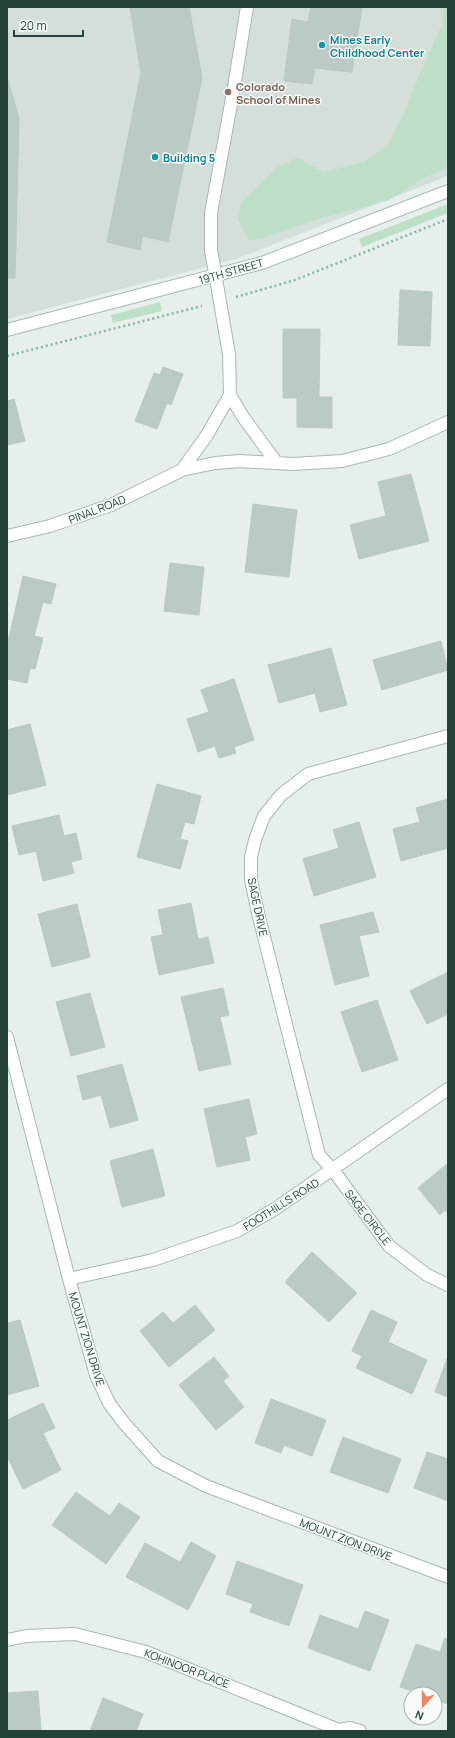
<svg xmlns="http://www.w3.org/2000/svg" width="455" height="1738" viewBox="0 0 455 1738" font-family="Manrope,sans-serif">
<rect width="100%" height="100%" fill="#e6efeb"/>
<!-- built -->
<path fill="#d4dfda" d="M7 7H448V176L236 259 7 319Z"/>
<!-- green -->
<path fill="#bfe0c8" d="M443 7H448V165L445 169 425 178 389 200 308 222 261 239 249 240 238 219 241 203 278 166 298 158 323 172 364 162 387 145 404 113 420 73 442 25Z
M448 204V213L362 247 359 239Z
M160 302 162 311 113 323 111 315Z"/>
<!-- building -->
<path fill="#bbcac4" stroke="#b8c9c2" d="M130 7H189L202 78 168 242 142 236 140 250 107 242 141 73Z
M311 7H362L352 72 315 68 312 84 284 81 292 19 308 22Z
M7 77 19 118 15 278H7Z
M400 290 432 292 430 346 398 345Z
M283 329H320L319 397H332V428L297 427V398H283Z
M163 367 183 374 171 405 167 403 157 429 135 421 154 373 160 375Z
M14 399 25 441 7 445V401Z
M411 474 429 541 359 559 350 525 386 516 378 482Z
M253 504 297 510 289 577 245 572Z
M170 563 204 567 199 615 164 611Z
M23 576 56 584 51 604 43 602 34 636 43 638 35 669 30 668 27 683 7 679V638H9Z
M441 641 448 670 382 690 373 660Z
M331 648 347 705 320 712 315 693 279 703 268 665Z
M234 679 254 740 234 747 236 753 219 758 215 746 198 752 187 719 209 712 201 690Z
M30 724 46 785 7 795V730Z
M157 784 201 796 194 824 185 822 180 839 188 841 180 869 137 857Z
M448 799V848L401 861 393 829 420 822 416 808Z
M59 815 64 836 76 833 82 859 71 862 74 873 43 881 36 851 19 855 12 826Z
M359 822 376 877 314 896 303 859 339 848 333 830Z
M191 903 198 939 208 937 214 963 159 975 151 937 163 935 158 910Z
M77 904 90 957 52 967 38 914Z
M373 912 379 932 359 936 369 976 335 985 320 925Z
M448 972V1014L427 1024 410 991Z
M223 988 229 1015 220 1017 231 1064 199 1071 181 997Z
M90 993 105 1047 71 1056 56 1002Z
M377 1000 398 1060 362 1072 341 1012Z
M122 1064 138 1120 110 1128 101 1095 83 1100 77 1076Z
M249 1099 257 1134 245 1137 250 1160 217 1167 204 1109Z
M153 1149 165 1196 122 1207 110 1161Z
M447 1164 448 1214 445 1210 440 1215 418 1188Z
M312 1252 357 1293 329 1322 285 1282Z
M195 1305 215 1330 169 1367 140 1331 163 1312 173 1323Z
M371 1310 397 1322 388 1342 427 1360 412 1394 356 1368 362 1356 352 1351Z
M20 1320 39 1386 7 1395V1323Z
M448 1356V1397L435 1392Z
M214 1357 229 1376 223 1381 244 1407 216 1430 179 1385Z
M271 1399 326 1420 312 1456 284 1445 281 1453 255 1443Z
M43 1403 55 1428 43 1433 61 1470 23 1489 7 1456V1420Z
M343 1437 401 1459 388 1493 330 1472Z
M427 1452 448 1459V1501L414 1488Z
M76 1492 110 1516 119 1503 140 1517 106 1564 52 1525Z
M191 1542 216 1556 188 1610 126 1577 145 1543 180 1562Z
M237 1561 303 1585 289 1626 250 1612 253 1604 226 1594Z
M365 1611 389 1620 370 1671 308 1648 320 1615 358 1629Z
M445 1638 448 1639V1704L435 1700V1694H420L400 1687 416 1644 440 1652Z
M38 1691 41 1731H7V1693Z
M103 1698 143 1714 136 1731H90Z"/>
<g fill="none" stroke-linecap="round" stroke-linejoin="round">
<!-- minor casing -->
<g stroke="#a8b8b2" stroke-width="14">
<path id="minor" d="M247 7 233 93 211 213V250L229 354 230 395 243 417 276 462
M7 330 262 263 448 191
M182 470 207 435 230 395
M7 536 50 526 111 505 182 470 215 463 240 461 293 464 342 461 389 449 448 422
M448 736 308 774 281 795 264 816 255 840 251 857V880L258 913 319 1155 333 1170 389 1246 427 1275 448 1285
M7 1037 69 1279 96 1375 109 1403 124 1423 158 1461 206 1486 448 1577
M69 1279 153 1260 237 1231 275 1209 448 1089
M7 1640 26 1636 75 1634 146 1652 339 1730 350 1728 360 1731"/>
</g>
<!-- path -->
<path stroke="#86b3a5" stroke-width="2.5" stroke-dasharray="2 3" stroke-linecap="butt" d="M236 297 295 280 448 219
M7 356 202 306"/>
<!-- minor -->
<use href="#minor" stroke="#fff" stroke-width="12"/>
</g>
<!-- markers -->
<g fill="#0f9aa8" stroke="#f7fbf9" stroke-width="1.5">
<circle cx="322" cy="45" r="4"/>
<circle cx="155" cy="157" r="4"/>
</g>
<circle fill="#8d6e63" stroke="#f7fbf9" stroke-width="1.5" cx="228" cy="92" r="4"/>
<g text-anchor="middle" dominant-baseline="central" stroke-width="3" stroke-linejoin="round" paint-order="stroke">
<!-- culture labels -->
<g font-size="11" font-weight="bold" fill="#0d838f" stroke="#f7fbf9" text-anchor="start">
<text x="330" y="39">Mines Early<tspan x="330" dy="13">Childhood Center</tspan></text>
<text x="163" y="157">Building 5</text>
</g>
<!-- education labels -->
<g font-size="11" font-weight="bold" fill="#785e54" stroke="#f7fbf9" text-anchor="start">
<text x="236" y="86">Colorado<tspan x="236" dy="13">School of Mines</tspan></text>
</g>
<!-- street labels -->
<g font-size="11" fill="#24423a" stroke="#f7fbf9">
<text transform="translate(231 271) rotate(-16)">19TH STREET</text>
<text transform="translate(97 509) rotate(-21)">PINAL ROAD</text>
<text transform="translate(258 907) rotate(78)">SAGE DRIVE</text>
<text transform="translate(281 1204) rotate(-32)">FOOTHILLS ROAD</text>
<text transform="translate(368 1217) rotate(52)">SAGE CIRCLE</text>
<text transform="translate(87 1339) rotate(73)">MOUNT ZION DRIVE</text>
<text transform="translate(346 1539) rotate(21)">MOUNT ZION DRIVE</text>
<text transform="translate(187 1668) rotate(21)">KOHINOOR PLACE</text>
</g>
</g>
<!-- border -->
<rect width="455" height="1738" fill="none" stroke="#24423a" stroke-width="16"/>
<!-- north arrow -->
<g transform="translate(423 1706) rotate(201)"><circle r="19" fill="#f7fbf9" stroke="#a3b1ad"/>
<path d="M0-3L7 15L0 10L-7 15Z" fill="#f4845f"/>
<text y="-6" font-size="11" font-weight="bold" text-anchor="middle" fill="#24423a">N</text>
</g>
<!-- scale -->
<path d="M14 30v6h69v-6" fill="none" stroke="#24423a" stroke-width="2"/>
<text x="20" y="30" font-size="12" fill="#24423a" stroke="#f7fbf9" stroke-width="3" paint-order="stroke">20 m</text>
</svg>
